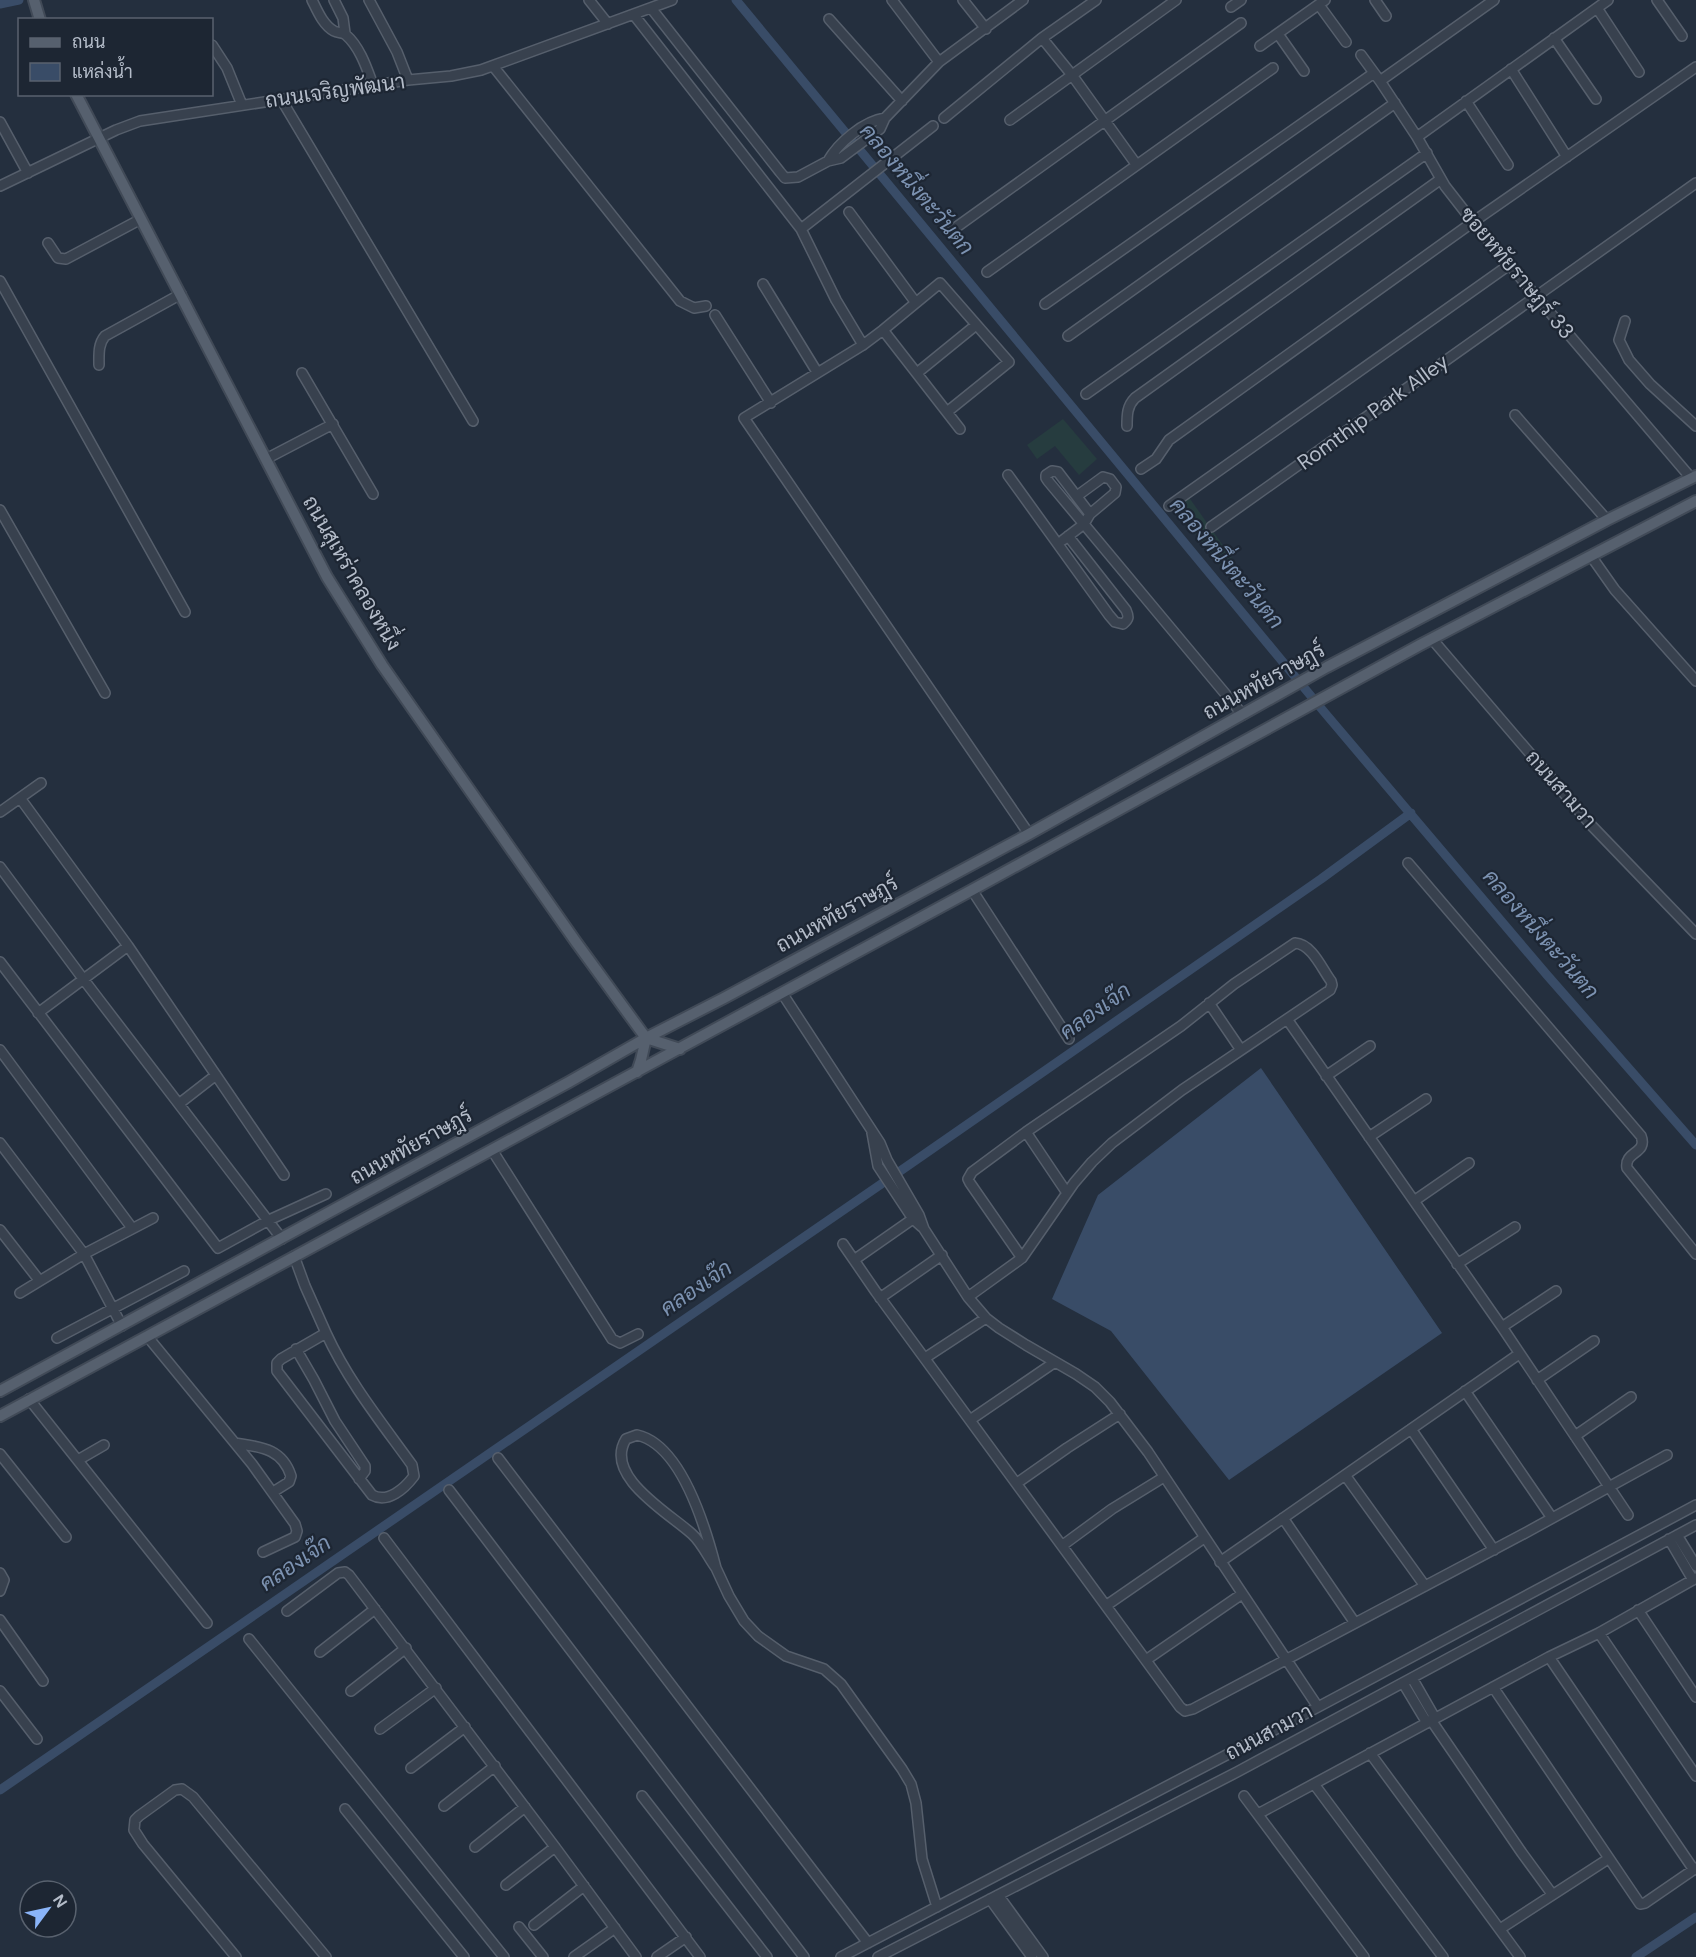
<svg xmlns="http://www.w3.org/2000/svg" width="1696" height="1957" viewBox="0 0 1696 1957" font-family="'DM Sans',Sarabun,sans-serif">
<rect width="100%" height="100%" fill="#242f3e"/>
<!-- green -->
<path fill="#263c3f" d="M1063 419 1097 459 1079 475 1055 446 1037 459 1027 445Z
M1188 496 1234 561 1223 569 1173 506Z"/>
<!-- water -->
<path fill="#394c67" d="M1261 1068 1442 1333 1229 1480 1111 1331 1052 1299 1098 1195Z"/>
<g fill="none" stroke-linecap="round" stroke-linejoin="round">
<!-- canal -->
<path stroke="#394c67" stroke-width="9" d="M736 0 1325 713 1547 975 1696 1145
M0 4 19 0
M0 1790 906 1167 1321 879 1411 813
M1636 1957 1696 1917"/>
<!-- minor casing -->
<g stroke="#565f6c" stroke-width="12">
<path id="minor" d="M312 0C317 10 323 25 334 31 338 33 343 32 346 35 360 47 367 69 373 85
M334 0 343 18 345 33
M369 0 397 52 408 80
M589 0 608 24
M892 0 939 62
M963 0 986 29
M1375 0 1386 16
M1657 0 1682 36
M1319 5 1346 42
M1231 7 1241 0
M651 8 780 172 785 178 798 177 828 161 841 158 880 129 885 118 939 62 1023 0
M1597 8 1639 72
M634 15 801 229 836 300 863 345
M829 19 902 101
M1278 34 1304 71
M1042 38 1072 75 1136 164
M1554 38 1596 99
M212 45 227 68 242 105
M1260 46 1325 0
M1361 55 1380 81 1417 137 1445 186 1473 222 1691 478
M493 66 680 301 694 308 706 306
M1511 69 1567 157
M1380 81 1494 0
M281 99 473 421
M1466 101 1508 165
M944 118 1042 38 1096 0
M1010 120 1176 0
M0 122 28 173
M1417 137 1608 0
M828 161C838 143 864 121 885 118
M0 186 116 130 140 121 408 80 451 76 481 70 672 0
M849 212 916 303
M801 229 933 126
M951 231 1241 23
M48 243 58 258 66 259 141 219
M987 272 1273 68
M0 281 185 612
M763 284 817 372
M1045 304 1374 73
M715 315 771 403
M1625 321 1619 340 1629 360 1650 384 1696 426
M883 330 940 283 1009 362 947 412
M1068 336 1395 103
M99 365C99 355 98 344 105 336L181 294
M302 373 373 494
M917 373 976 325
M1086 394 1427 153
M1515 415 1607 520
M1127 426C1127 415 1127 406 1135 398L1441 179
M960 429 883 330 863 345 744 418 1029 834
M266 459 333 424
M1141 469 1156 459 1169 440 1473 222 1696 67
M1008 475 1109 615 1115 622 1123 624C1129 619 1129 617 1126 610L1068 536
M1169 506 1509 265
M0 510 105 693
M1090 514 1058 472 1052 471 1046 475V478L1048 481 1243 715
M1211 527 1696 183
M1063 540 1084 524 1090 514 1115 493 1116 487 1110 479 1103 477 1077 496
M1591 556 1615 590 1696 681
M1432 639 1592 826 1696 934
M20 798 128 946 284 1175
M0 812 41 783
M1408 863 1641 1136C1648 1154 1624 1151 1627 1168L1696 1254
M0 867 84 980 282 1239
M972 890 1069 1039
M0 962 218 1248 269 1220 326 1194
M782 993 880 1143 887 1160 919 1215 924 1229 968 1297 986 1318 999 1328 1026 1345 1076 1374 1095 1387 1110 1402 1148 1452 1318 1707
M1209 1003 1241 1050
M38 1013 128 946
M1287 1019 1502 1327 1628 1515
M0 1050 132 1228
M1326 1076 1370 1046
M180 1103 216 1075
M1026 1132 1067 1193
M872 1133 878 1166 913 1219 922 1227
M1369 1137 1426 1099
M0 1143 84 1254 122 1326
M492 1150 612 1339 620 1343 638 1334
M1414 1201 1469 1163
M0 1230 39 1280
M843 1244 876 1292 1180 1707 1185 1711 1193 1709 1527 1532 1667 1455
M294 1256 305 1286 326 1333C348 1381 381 1422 412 1465L414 1476C405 1488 388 1504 372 1495L277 1371V1363L281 1359 326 1333
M854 1260 917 1216
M1457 1264 1515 1227
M20 1293 84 1254 153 1218
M968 1297 1022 1258 1074 1183 1092 1162 1112 1143 1182 1090 1330 990 1332 985 1331 981C1322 969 1312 944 1295 943L1234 984 1181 1026 1026 1132 972 1172 968 1179 970 1183 1022 1258
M880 1298 942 1255
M1502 1327 1556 1291
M147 1336 252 1464 295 1524 297 1531 295 1537 263 1552
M57 1338 184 1271
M296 1349 314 1380 335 1421 365 1466V1471L359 1479
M925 1358 986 1318
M1537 1380 1594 1341
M1465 1391 1552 1518
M29 1399 207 1623
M970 1420 1055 1362
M1411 1429 1494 1550
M637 1435C682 1445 706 1529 716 1568 708 1557 702 1543 692 1534 669 1513 603 1476 626 1439Z
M1575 1436 1631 1397
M235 1443C260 1447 282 1448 291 1476L289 1482 273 1492
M0 1454 66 1537
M498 1458 868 1943
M78 1460 104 1445
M1345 1475 1425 1586
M1017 1483 1067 1448 1120 1414
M449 1490 804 1957
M1283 1518 1355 1623
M1677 1535 1696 1566
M384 1538 700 1957
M1669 1539 1693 1580
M1063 1545 1112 1509 1164 1477
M1220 1562 1519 1354
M716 1568 729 1596 744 1621 758 1636 786 1656 824 1669 841 1684 902 1769 911 1784 916 1803 922 1859 937 1907
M0 1573 4 1580 0 1591
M1107 1605 1204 1538
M1638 1610 1696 1697
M287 1611 338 1573 345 1572 349 1575 555 1847 636 1957
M0 1620 43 1681
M1599 1633 1696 1776
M249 1639 504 1957
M320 1652 375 1609
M1549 1657 1694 1870
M1146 1660 1242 1594
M1412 1678 1435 1718
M1403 1683 1427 1723
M1493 1687 1640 1904 1645 1903 1696 1868
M0 1691 37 1739
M351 1691 406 1648
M1431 1720 1522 1853 1552 1894
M380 1729 436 1688
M1370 1753 1520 1957
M411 1768 465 1727
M1314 1784 1443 1957
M642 1796 767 1957
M1244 1796 1364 1957
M444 1806 495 1766
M345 1809 464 1957
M1258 1814 1549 1657 1599 1633 1696 1578
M475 1847 525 1807
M506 1885 555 1847
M998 1895 1043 1957
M990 1899 1032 1957
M534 1925 584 1886
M519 1927 543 1957
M1500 1929 1608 1859
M236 1957 143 1844 134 1830 135 1820 139 1816 175 1790 182 1789 193 1797 326 1957
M574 1957 615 1928
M657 1957 686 1937
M841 1957 1318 1707 1696 1505
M878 1957 1237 1772 1696 1525"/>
</g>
<!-- major casing -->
<g stroke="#414a57" stroke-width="14">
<path id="major" d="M34 0 40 20
M76 94 327 577 382 665 576 942 646 1038
M646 1038 680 1049
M637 1072 641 1060 646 1038
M0 1391 569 1082 646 1038 724 998 1029 834 1327 667 1607 520 1696 476
M0 1416 972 890 1420 645 1696 501"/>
</g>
<!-- minor -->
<use href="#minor" stroke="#38414e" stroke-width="9"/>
<!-- major -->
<use href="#major" stroke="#56606e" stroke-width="10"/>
</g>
<g text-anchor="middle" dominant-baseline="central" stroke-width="4.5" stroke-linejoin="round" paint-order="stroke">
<!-- street labels -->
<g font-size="21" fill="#b4bcc9" stroke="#1d2633">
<text transform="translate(335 91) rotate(-8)">ถนนเจริญพัฒนา</text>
<text transform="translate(1517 273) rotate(50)">ซอยหทัยราษฎร์ 33</text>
<text transform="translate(1373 412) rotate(-36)">Romthip Park Alley</text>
<text transform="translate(352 573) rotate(60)">ถนนสุเหร่าคลองหนึ่ง</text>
<text transform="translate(1264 681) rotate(-29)">ถนนหทัยราษฎร์</text>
<text transform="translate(1561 789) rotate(49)">ถนนสามวา</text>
<text transform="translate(837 914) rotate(-29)">ถนนหทัยราษฎร์</text>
<text transform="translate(411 1146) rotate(-29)">ถนนหทัยราษฎร์</text>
<text transform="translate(1269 1732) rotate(-28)">ถนนสามวา</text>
</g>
<!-- water labels -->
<g font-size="22" font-style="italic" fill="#7c92b1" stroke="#1d2633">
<text transform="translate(917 189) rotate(50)">คลองหนึ่งตะวันตก</text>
<text transform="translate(1227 563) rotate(50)">คลองหนึ่งตะวันตก</text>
<text transform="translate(1541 934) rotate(49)">คลองหนึ่งตะวันตก</text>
<text transform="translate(1095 1011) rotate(-35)">คลองเจ๊ก</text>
<text transform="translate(696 1288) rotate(-34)">คลองเจ๊ก</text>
<text transform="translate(295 1563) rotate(-34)">คลองเจ๊ก</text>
</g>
</g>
<!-- legend -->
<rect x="18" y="18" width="195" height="78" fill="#1d2633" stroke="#59626f" stroke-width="1.5"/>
<rect x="30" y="38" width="30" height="9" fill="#56606e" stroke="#59626f" stroke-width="1.5"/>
<text x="72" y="48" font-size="18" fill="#b4bcc9">ถนน</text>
<rect x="30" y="63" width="30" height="18" fill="#394c67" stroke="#59626f" stroke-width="1.5"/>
<text x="72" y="78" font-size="18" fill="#b4bcc9">แหล่งน้ำ</text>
<!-- north arrow -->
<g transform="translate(48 1909) rotate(57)"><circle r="28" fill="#1d2633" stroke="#59626f" stroke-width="1.5"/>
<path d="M0-4.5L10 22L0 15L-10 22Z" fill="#8ab4f8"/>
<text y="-9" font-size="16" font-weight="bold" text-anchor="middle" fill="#b4bcc9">N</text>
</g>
</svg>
